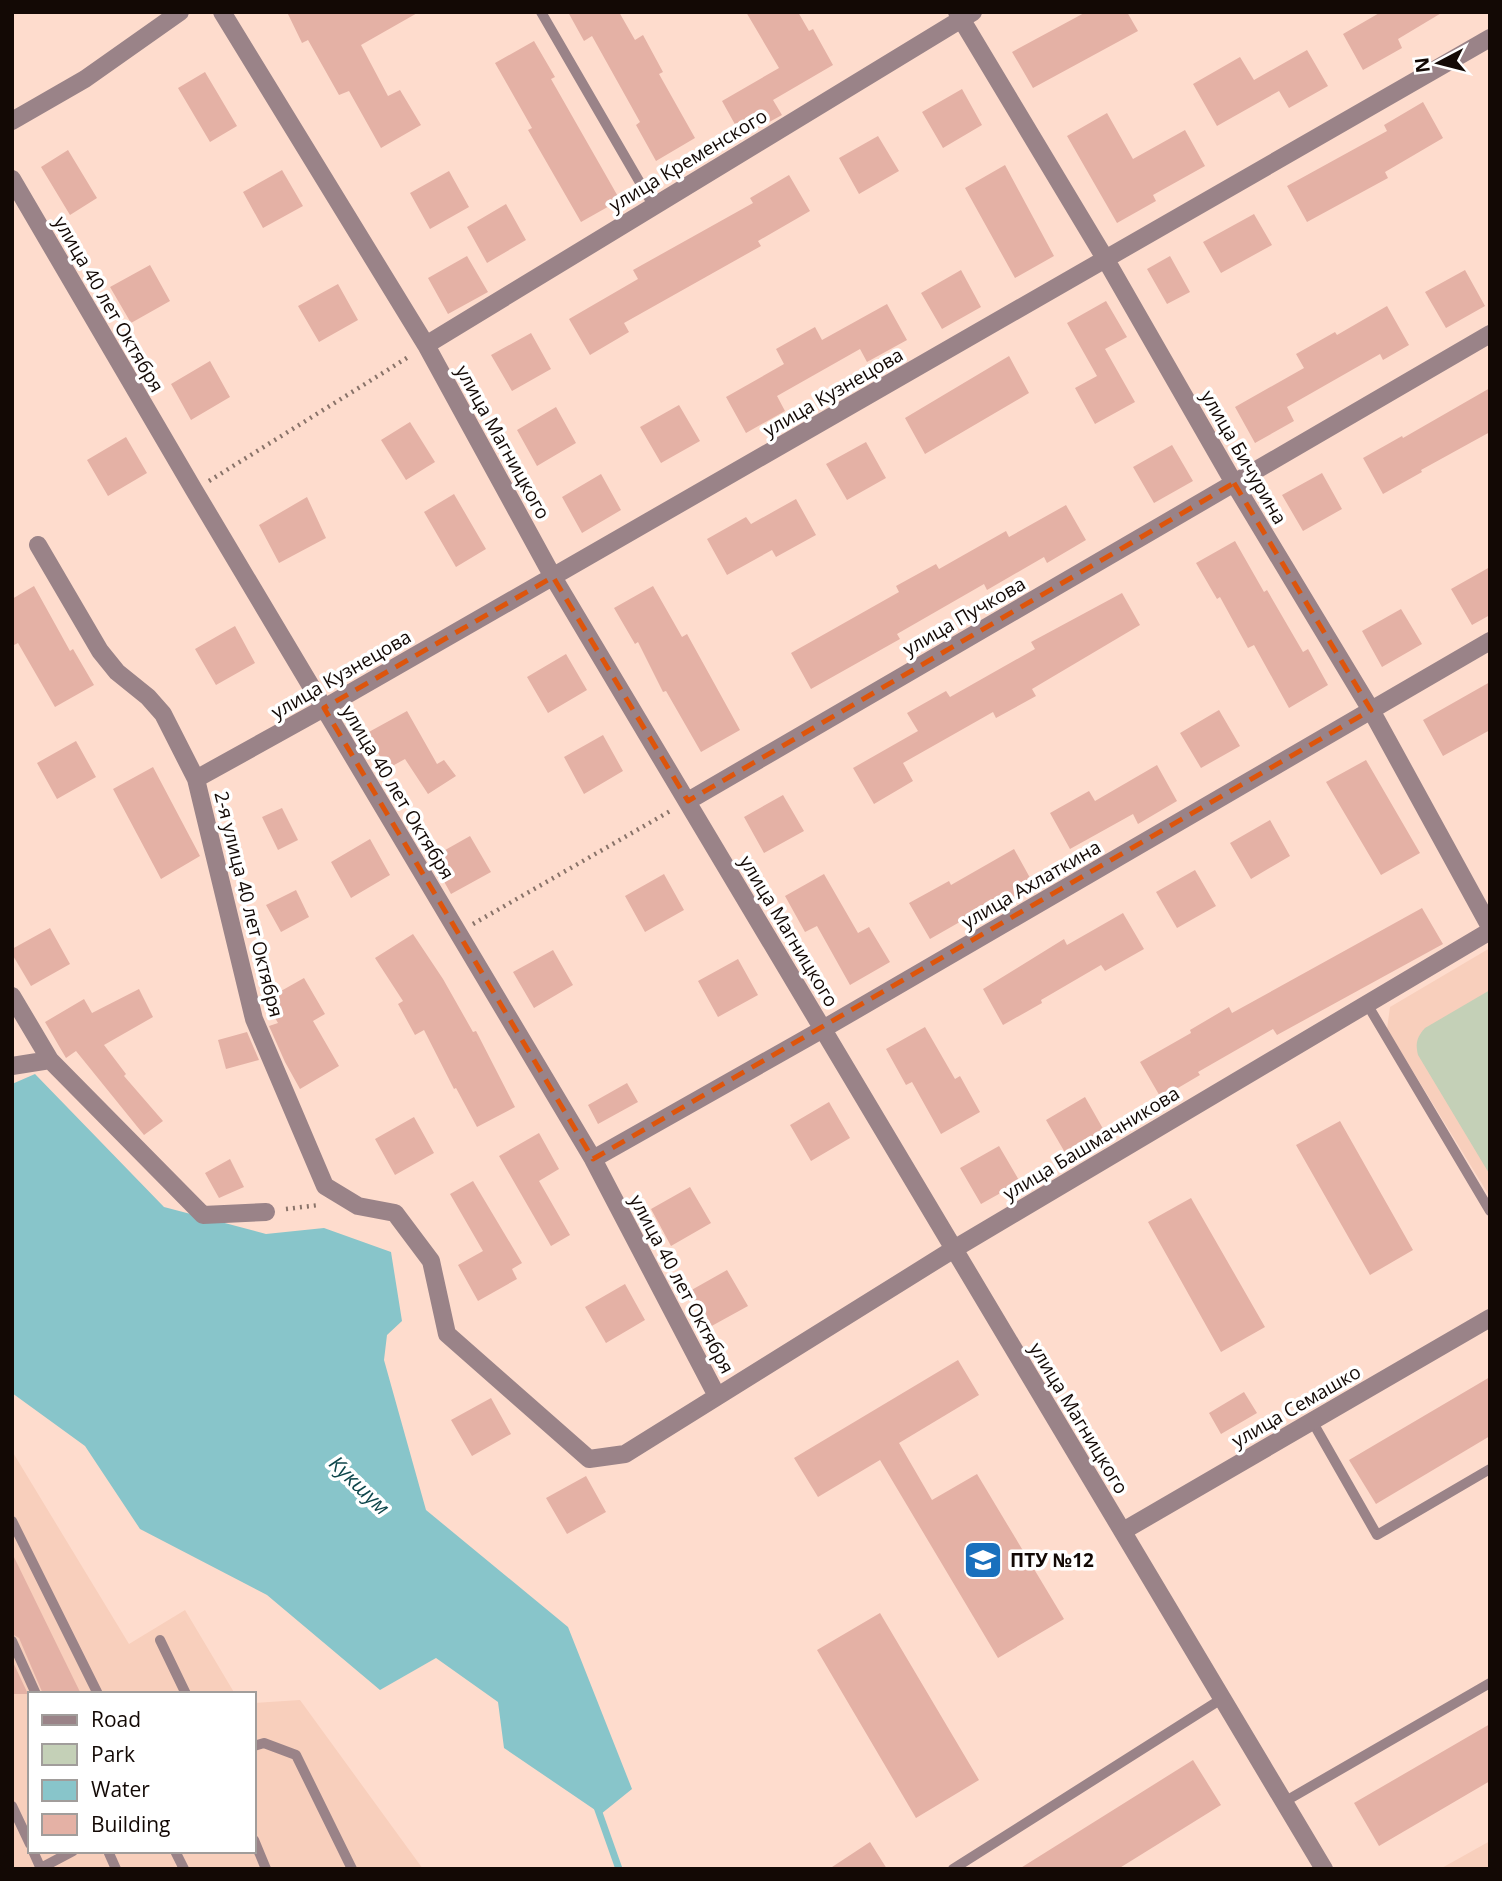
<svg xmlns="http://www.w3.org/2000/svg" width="1502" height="1881" viewBox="0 0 1502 1881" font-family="'Open Sans',sans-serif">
<rect width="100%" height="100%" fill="#fedccd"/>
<!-- built -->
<path fill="#f8cfbc" d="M1490 948V1197L1387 1029 1390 1007Z
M12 1451 129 1644 185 1610 235 1694H30V1851H254V1703L300 1700 423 1869H12Z
M1490 1841V1869H1440Z"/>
<!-- green -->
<path fill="#c4d0b7" d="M1490 990V1175L1418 1055C1415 1043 1417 1037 1425 1028Z"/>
<!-- water -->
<path fill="#88c5ca" d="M35 1074 164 1207 266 1234 324 1228 391 1252 402 1321 387 1335 384 1360 426 1510 568 1627 632 1789 601 1814 504 1748 498 1702 436 1658 380 1690 267 1595 140 1529 85 1446 12 1393V1084Z"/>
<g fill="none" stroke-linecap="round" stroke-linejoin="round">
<!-- stream -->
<path stroke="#88c5ca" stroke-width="7" d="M597 1807 619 1869"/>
</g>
<!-- building -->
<path fill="#e4b1a5" d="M287 12H419L361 45 388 96 400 90 421 125 381 148 349 91 339 95 308 40 302 43Z
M568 12H619L635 40 643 35 663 72 659 74 695 138 656 161 636 125 640 122 592 36 584 41Z
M746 12H798L809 31 813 29 833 65 773 100 782 115 742 137 722 101 779 68Z
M1086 12H1127L1138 31 1033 88 1012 52Z
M1381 12H1443L1398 39 1402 48 1363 70 1343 34Z
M534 41 555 77 551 79 620 200 581 222 528 130 532 128 495 63Z
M1307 50 1328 86 1289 108 1279 91 1217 126 1193 84 1240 57 1254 80Z
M205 72 237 126 210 142 178 88Z
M962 89 982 125 943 148 922 112Z
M1423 102 1443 138 1385 172 1388 178 1307 222 1287 186 1387 131 1384 125Z
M1107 113 1133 159 1185 130 1205 166 1153 195 1156 201 1117 223 1067 136Z
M878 136 899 171 859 194 839 158Z
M68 150 97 198 70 215 41 167Z
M1005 165 1054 256 1015 278 965 188Z
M282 170 303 206 263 228 243 192Z
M449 171 469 207 430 229 410 193Z
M789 175 810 211 758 241 761 246 624 323 629 332 590 355 569 319 638 279 633 270 753 203 750 198Z
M506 204 526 240 487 263 467 227Z
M1254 214 1272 245 1221 273 1203 242Z
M467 256 488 292 448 314 428 278Z
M1170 256 1190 292 1167 304 1147 269Z
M150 265 170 301 131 323 110 287Z
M961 270 981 307 942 329 921 293Z
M1465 270 1485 306 1446 328 1425 292Z
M338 284 358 320 319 342 298 306Z
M1106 301 1127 337 1105 349 1135 402 1095 424 1075 388 1097 376 1067 323Z
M887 304 907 340 867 362 860 349 777 396 785 411 746 433 726 397 784 364 776 349 815 327 822 340Z
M1387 306 1409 345 1383 360 1380 354 1287 407 1294 421 1255 443 1235 407 1304 368 1296 354 1335 332 1337 335Z
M531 333 551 369 512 391 491 355Z
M1009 356 1029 393 925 454 905 418Z
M210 361 230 397 191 420 171 384Z
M1490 388V432L1421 470 1422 472 1383 494 1363 458 1402 436 1403 438Z
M679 405 700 441 661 463 640 427Z
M556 407 576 443 537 466 517 430Z
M410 422 435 462 406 480 381 440Z
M126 437 147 473 108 496 87 460Z
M866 442 886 478 847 500 826 464Z
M1172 445 1193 481 1154 503 1133 467Z
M1322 473 1342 509 1303 531 1282 495Z
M601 474 621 510 582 533 562 497Z
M454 494 486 549 456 567 424 512Z
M307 497 326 538 279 563 259 525Z
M796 499 816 535 776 557 772 550 727 575 707 539 746 517 751 524Z
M1066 505 1086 540 1047 563 1044 557 987 590 984 584 897 634 900 639 811 689 791 653 899 592 896 586 936 564 939 569 1006 531 1009 537Z
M1235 541 1264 592 1267 590 1303 652 1308 649 1328 685 1289 708 1254 645 1248 648 1220 597 1217 599 1196 563Z
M1490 567V615L1472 625 1451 589Z
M34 586 70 651 73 649 94 685 55 707 18 643 12 646V599Z
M653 586 682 637 687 634 740 730 701 752 666 691 663 692 638 642 635 644 614 608Z
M1122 593 1140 625 1032 689 1036 696 996 718 993 712 903 763 913 781 874 804 853 768 918 731 907 713 946 691 950 697 1035 649 1031 642Z
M1401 609 1422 644 1382 667 1362 631Z
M235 626 255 663 216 685 195 649Z
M566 654 587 690 548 713 527 677Z
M1490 682V730L1443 756 1423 720Z
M1219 710 1240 746 1201 768 1180 733Z
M407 711 437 764 444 760 456 776 428 794 405 759 387 769 367 733Z
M603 735 623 771 584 794 564 757Z
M76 741 96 777 57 799 37 763Z
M1366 760 1420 853 1381 875 1326 782Z
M1157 765 1177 801 1138 824 1133 814 1070 849 1050 813 1089 791 1095 801Z
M153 767 200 856 161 879 113 789Z
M783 795 804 831 764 853 744 817Z
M282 808 298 840 278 850 262 817Z
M1270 820 1290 856 1251 879 1230 843Z
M470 836 491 872 451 894 431 858Z
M370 839 390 875 351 898 331 862Z
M1014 849 1034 885 995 907 993 903 930 939 909 903 949 881 951 885Z
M1195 870 1216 906 1177 928 1156 892Z
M664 874 684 910 645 932 625 896Z
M824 874 858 933 869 927 890 962 850 985 817 926 805 932 785 896Z
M296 890 309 917 281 932 266 905Z
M1422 908 1443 944 1277 1035 1273 1029 1198 1072 1200 1075 1161 1098 1140 1062 1191 1033 1190 1030 1229 1007 1232 1013Z
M1123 913 1144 949 1105 971 1101 965 1041 1000 1042 1003 1003 1025 983 989 1064 939 1067 945Z
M50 928 70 964 31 986 12 954V949Z
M413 934 443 979 473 1032 476 1031 515 1107 477 1127 456 1088 454 1089 424 1030 415 1035 398 1004 403 1001 375 958Z
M553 950 573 985 534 1008 513 972Z
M738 959 758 995 718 1017 698 981Z
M304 978 325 1014 313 1021 339 1066 300 1089 285 1062 269 1026 278 1023 265 1000Z
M139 989 153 1017 104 1045 126 1074 124 1076 163 1121 144 1135 76 1051 66 1058 45 1022 84 999 92 1013Z
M925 1027 955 1079 960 1076 980 1112 941 1134 912 1082 906 1085 886 1049Z
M247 1032 259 1060 226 1069 218 1040Z
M627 1083 638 1102 598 1124 588 1105Z
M1085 1097 1106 1134 1067 1156 1046 1120Z
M829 1102 850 1138 811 1161 790 1125Z
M414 1117 434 1153 395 1175 375 1139Z
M1340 1121 1413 1250 1370 1275 1296 1145Z
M539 1133 559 1169 539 1181 570 1235 551 1246 499 1156Z
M999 1146 1020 1182 981 1204 960 1168Z
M230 1159 244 1187 219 1198 205 1173Z
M473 1181 522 1263 512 1269 517 1279 478 1301 458 1265 483 1251 450 1194Z
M690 1187 711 1223 671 1246 651 1209Z
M1191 1198 1265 1327 1221 1352 1148 1222Z
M727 1270 748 1306 708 1328 688 1292Z
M625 1284 645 1320 606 1343 585 1307Z
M958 1360 979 1395 899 1443 932 1500 977 1474 1064 1619 998 1658 880 1460 818 1497 794 1458Z
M1490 1377V1436L1376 1504 1349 1460Z
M1244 1392 1257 1413 1221 1434 1209 1413Z
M491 1398 511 1434 472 1456 451 1420Z
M586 1476 606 1512 567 1534 546 1498Z
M12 1553 81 1694H43L19 1638 12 1634Z
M880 1613 979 1780 916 1818 817 1650Z
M12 1660 28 1694H12Z
M1490 1724V1781L1379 1846 1354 1803Z
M1193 1760 1221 1805 1118 1869H1019Z
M870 1842 887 1869H829Z"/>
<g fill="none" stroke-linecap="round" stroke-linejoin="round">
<!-- path -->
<path stroke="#897369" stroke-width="4.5" stroke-dasharray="2 5" stroke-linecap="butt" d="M209 481 410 356
M473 924 672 810
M286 1209 319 1205"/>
<!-- service -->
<path stroke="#9a8388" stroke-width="10" d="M541 12 653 205
M1367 1004 1490 1211
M1312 1421 1377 1535 1490 1469
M12 1521 98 1694
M160 1640 186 1694
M12 1641 36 1694
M254 1746 264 1743 296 1755 352 1869
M1284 1802 1490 1683
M12 1806 30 1844
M254 1840 266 1869
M33 1851 41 1869
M108 1851 116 1869
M175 1851 184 1869
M41 1868 73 1851
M953 1869 1223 1698"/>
<!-- minor -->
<path stroke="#9a8388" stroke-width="18" d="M222 12 426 345 553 577 1324 1869
M957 12 1106 260 1234 483 1371 710 1490 927
M12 121 85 79 180 12
M12 179 194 490 593 1159 717 1396
M426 345 973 12
M38 545 100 651 117 672 148 697 163 714 196 779 254 1019 325 1186 358 1206 395 1213 431 1261 447 1334 589 1459 625 1454 954 1249 1490 931
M196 779 324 708 1490 38
M688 801 1490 334
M12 996 50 1060 203 1215 266 1212
M12 1066 50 1060
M593 1159 823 1029 1490 641
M1123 1531 1490 1318"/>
</g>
<!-- marked area -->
<path fill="none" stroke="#dd550c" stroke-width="5" stroke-dasharray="14 9" stroke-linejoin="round" d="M1234 483 1371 710 593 1159 324 708 553 577 688 801Z"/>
<!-- icons -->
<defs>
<g id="university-square" transform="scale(2.0125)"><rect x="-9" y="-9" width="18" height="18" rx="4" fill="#1970bd" stroke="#fff"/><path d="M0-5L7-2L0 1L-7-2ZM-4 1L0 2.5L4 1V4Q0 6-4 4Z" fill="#fff"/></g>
</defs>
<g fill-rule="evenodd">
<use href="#university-square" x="983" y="1560"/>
</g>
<g text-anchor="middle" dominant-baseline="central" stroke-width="7" stroke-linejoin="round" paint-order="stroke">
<!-- street labels -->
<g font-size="19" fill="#130905" stroke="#fff">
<text transform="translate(688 160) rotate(-31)">улица Кременского</text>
<text transform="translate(109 304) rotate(60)">улица 40 лет Октября</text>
<text transform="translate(833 392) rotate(-30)">улица Кузнецова</text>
<text transform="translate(503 442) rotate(61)">улица Магницкого</text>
<text transform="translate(1244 457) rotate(60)">улица Бичурина</text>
<text transform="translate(964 616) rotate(-30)">улица Пучкова</text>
<text transform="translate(341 674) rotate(-30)">улица Кузнецова</text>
<text transform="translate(398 792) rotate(59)">улица 40 лет Октября</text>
<text transform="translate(1031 884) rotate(-30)">улица Ахлаткина</text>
<text transform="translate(249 904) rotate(76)">2-я улица 40 лет Октября</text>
<text transform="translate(789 931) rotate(59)">улица Магницкого</text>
<text transform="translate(1091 1143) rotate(-31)">улица Башмачникова</text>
<text transform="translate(682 1284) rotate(62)">улица 40 лет Октября</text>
<text transform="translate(1296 1406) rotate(-30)">улица Семашко</text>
<text transform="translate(1079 1418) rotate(59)">улица Магницкого</text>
</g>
<!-- poi labels -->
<g font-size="19" font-weight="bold" fill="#130905" stroke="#fff" text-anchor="start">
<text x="1010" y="1560">ПТУ №12</text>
</g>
<!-- water labels -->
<g font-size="21" font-style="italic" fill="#0e464b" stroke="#fff">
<text transform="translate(360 1485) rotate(44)">Кукшум</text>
</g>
</g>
<!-- border -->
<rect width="1502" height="1881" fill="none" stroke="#130905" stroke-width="28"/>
<!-- legend -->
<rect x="28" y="1692" width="228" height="161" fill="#ffffff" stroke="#a19d9b" stroke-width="2"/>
<rect x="42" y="1715" width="35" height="10" fill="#9a8388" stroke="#a19d9b" stroke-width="2"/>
<text x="91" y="1727" font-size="21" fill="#130905">Road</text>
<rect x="42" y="1744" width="35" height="21" fill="#c4d0b7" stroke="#a19d9b" stroke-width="2"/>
<text x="91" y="1762" font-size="21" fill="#130905">Park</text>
<rect x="42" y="1780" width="35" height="21" fill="#88c5ca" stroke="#a19d9b" stroke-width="2"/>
<text x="91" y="1797" font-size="21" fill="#130905">Water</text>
<rect x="42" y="1814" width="35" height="21" fill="#e4b1a5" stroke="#a19d9b" stroke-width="2"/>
<text x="91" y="1832" font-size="21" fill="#130905">Building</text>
<!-- north arrow -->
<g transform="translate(1439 63) rotate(263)" stroke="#ffffff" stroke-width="5" paint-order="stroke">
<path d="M0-5L12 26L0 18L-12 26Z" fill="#130905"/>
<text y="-10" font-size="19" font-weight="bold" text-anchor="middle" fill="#130905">N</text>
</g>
</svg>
